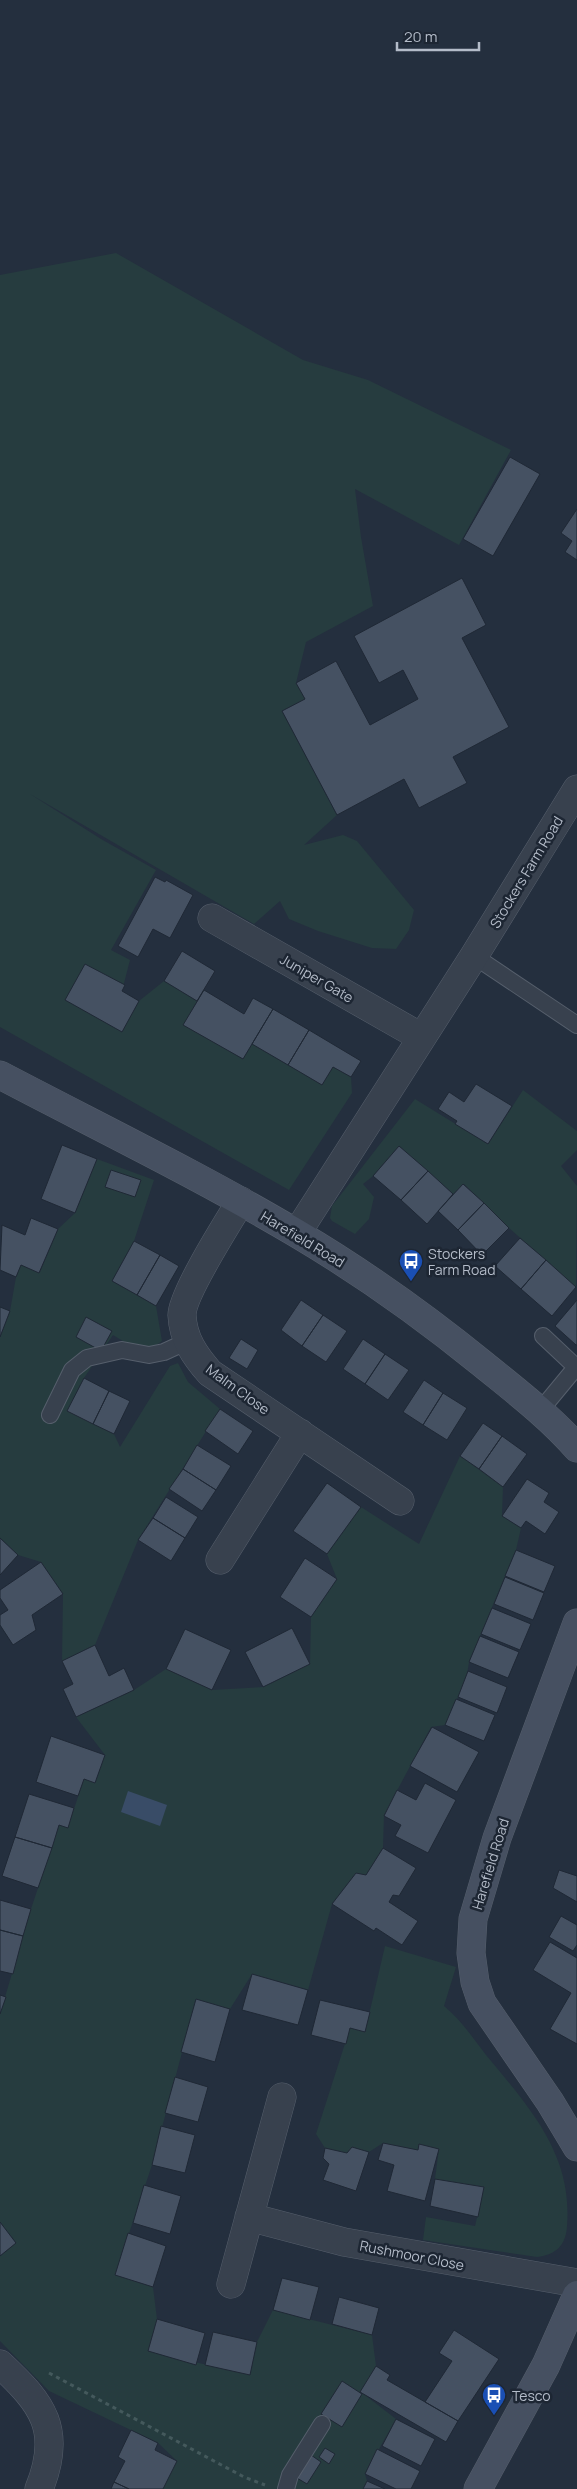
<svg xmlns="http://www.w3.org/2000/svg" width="577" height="2489" viewBox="0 0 577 2489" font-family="Manrope,sans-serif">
<rect width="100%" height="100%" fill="#242f3e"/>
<!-- green -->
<path fill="#263c3f" d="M116 253 303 360 368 380 511 450 459 545 355 489 361 537 373 606 306 642 296 683 305 699 282 711 337 815 304 845 343 835 357 841 414 910 409 930 396 949 372 948 318 931 289 919 280 901 254 924 30 794 101 839 156 870 111 950 130 960 122 991 139 1001 164 981 197 1001 184 1025 243 1059 252 1044 322 1085 333 1067 351 1077 352 1093 289 1190 0 1027V275Z
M523 1090 577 1131V1150L561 1166 577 1186 576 1287 509 1228 464 1184 453 1194 399 1146 373 1176 363 1184 374 1197 369 1219 355 1234 332 1221 330 1218 332 1206 415 1099 488 1144Z
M97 1159 154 1180 134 1241 112 1281 156 1306 162 1341 148 1351 136 1349 113 1335 84 1378 67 1411 114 1434 120 1447 170 1366 178 1363 188 1382 220 1409 138 1540 95 1645 62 1661 63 1594 41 1562 18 1555 0 1538V1337L10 1311 16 1277 21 1265 40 1272 58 1229 75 1213Z
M460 1456 503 1487 502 1515 521 1528 516 1550 469 1662C467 1684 453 1705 445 1725L431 1727 384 1815 383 1848 366 1875 356 1873 332 1904 308 1990 252 1974 230 2009 196 2000 152 2165 115 2275 153 2287 157 2319 148 2351 250 2375 257 2342 273 2310 372 2335 376 2366 361 2392 396 2419 365 2474 367 2481 363 2489H163L177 2461 158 2443 49 2391 0 2341V2256L16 2243 0 2222V2014L31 1909 59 1825 68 1827 84 1779 95 1782 105 1755 76 1717 134 1690 166 1669 212 1690 263 1687 310 1664 311 1617 337 1579 327 1554 361 1507 419 1544Z
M385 1946 456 1967 444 2006C461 2020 473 2038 486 2055 529 2107 573 2154 567 2226 566 2245 556 2255 537 2257L423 2240 426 2217 475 2226 484 2188 435 2179 439 2149 419 2144 418 2150 383 2143 369 2152 352 2147 347 2153 325 2148 316 2134 350 2028 365 2032Z"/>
<!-- water -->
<path fill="#394c67" d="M128 1791 167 1805 160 1826 121 1812Z"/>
<!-- building -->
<path fill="#455162" stroke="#1f2835" d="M510 457 540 474 493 556 463 539Z
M577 509V560L565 552 572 541 561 533Z
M462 578 486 625 462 638 509 727 453 757 467 783 419 808 404 779 337 815 282 711 305 699 296 683 336 661 370 725 418 699 403 670 379 683 354 636Z
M155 877 165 882 166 880 193 895 170 938 153 929 138 957 118 946Z
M182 951 215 971 197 1001 164 981Z
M85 964 125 985 122 991 139 1001 122 1032 65 1000Z
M204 990 244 1014 253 998 273 1009 243 1059 183 1025Z
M273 1009 309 1030 288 1065 252 1044Z
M309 1030 361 1061 351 1077 333 1067 322 1085 288 1065Z
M476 1084 512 1106 488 1144 455 1124 457 1121 438 1109 449 1092 464 1102Z
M62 1145 97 1159 75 1213 41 1199Z
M399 1146 428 1171 401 1200 373 1176Z
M111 1170 141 1180 135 1197 105 1187Z
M428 1171 453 1194 427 1224 401 1200Z
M463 1184 484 1203 458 1230 438 1211Z
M484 1203 509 1228 482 1255 458 1230Z
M31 1218 58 1229 39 1273 21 1265 16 1277 0 1270 2 1225 25 1235Z
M520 1238 546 1260 521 1289 495 1266Z
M134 1241 160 1255 137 1295 112 1281Z
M160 1255 179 1266 156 1306 137 1295Z
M546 1260 576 1287 552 1316 521 1289Z
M301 1300 323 1315 302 1346 281 1330Z
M577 1300V1345H576L555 1326Z
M0 1307 10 1311 0 1337Z
M323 1315 347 1331 326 1362 302 1346Z
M86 1317 112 1331 101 1351 76 1337Z
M241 1339 258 1350 247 1369 229 1358Z
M363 1339 385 1354 365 1384 343 1369Z
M385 1354 409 1370 388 1400 365 1384Z
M84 1378 109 1391 93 1424 67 1411Z
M424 1380 443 1393 423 1425 403 1412Z
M109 1391 130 1401 114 1434 93 1424Z
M443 1393 467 1408 447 1440 423 1425Z
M220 1409 253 1431 238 1454 205 1431Z
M483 1423 502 1436 479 1469 460 1456Z
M502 1436 527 1454 503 1487 479 1469Z
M197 1445 231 1466 216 1490 183 1469Z
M183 1469 216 1490 202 1511 169 1489Z
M527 1479 549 1493 544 1502 559 1512 545 1534 526 1521 521 1528 502 1516Z
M327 1483 361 1507 327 1554 293 1531Z
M166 1497 198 1517 185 1538 153 1518Z
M153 1518 185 1538 171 1561 138 1540Z
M0 1538 18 1555 0 1575Z
M516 1550 555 1566 544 1592 505 1576Z
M305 1558 337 1579 311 1617 280 1597Z
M41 1562 63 1594 32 1615 36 1630 13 1645 0 1625V1615L8 1610 0 1598V1590Z
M505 1577 544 1593 533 1620 494 1604Z
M492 1608 531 1624 520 1650 481 1634Z
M292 1628 310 1664 263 1687 245 1652Z
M185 1629 231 1650 212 1690 166 1669Z
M480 1636 519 1652 508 1678 469 1662Z
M95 1645 109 1676 124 1668 134 1690 76 1717 63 1689 73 1684 62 1661Z
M468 1671 507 1687 497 1713 458 1697Z
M456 1699 495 1715 484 1741 445 1725Z
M432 1727 479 1752 457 1792 410 1766Z
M51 1736 105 1755 95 1783 84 1779 78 1796 36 1782Z
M425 1783 456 1800 428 1853 395 1836 401 1825 384 1816 397 1790 416 1800Z
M29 1794 74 1808 68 1828 59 1825 52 1848 15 1837Z
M15 1837 52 1848 38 1888 2 1876Z
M383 1848 416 1868 399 1896 393 1895 389 1902 418 1921 402 1945 376 1928 374 1931 332 1904 356 1873 366 1875Z
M559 1870 577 1876V1902L553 1888Z
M0 1900 31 1909 23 1936 0 1930Z
M561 1916 577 1925V1945L573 1951 549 1937Z
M0 1930 23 1936 13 1974 0 1971Z
M550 1942 577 1958V2044L550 2029 571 1993 533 1970Z
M252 1974 308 1990 298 2025 242 2010Z
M0 1995 6 1997 0 2014Z
M196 1999 230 2009 215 2062 181 2052Z
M320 2000 370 2012 365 2032 350 2028 346 2044 311 2035Z
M175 2077 208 2087 198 2122 165 2113Z
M161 2126 195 2135 185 2173 152 2165Z
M383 2143 418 2150 419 2144 439 2149 425 2201 387 2191 394 2165 378 2160Z
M352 2147 369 2152 356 2191 323 2180 329 2164 323 2158 325 2148 347 2153Z
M435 2179 484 2187 478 2217 430 2206Z
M144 2185 181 2196 170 2234 133 2223Z
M0 2222 16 2243 0 2256Z
M128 2233 166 2246 153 2287 115 2275Z
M282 2278 319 2287 310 2320 273 2310Z
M339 2297 379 2308 372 2335 332 2324Z
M157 2319 205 2333 196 2365 148 2351Z
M454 2330 499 2359 458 2421 425 2402 452 2361 439 2353Z
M213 2332 257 2342 250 2375 205 2365Z
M376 2366 390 2375 387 2380 458 2421 446 2442 360 2392Z
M342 2381 362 2394 342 2427 321 2414Z
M396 2419 435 2439 421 2466 382 2446Z
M131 2430 158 2443 155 2450 177 2461 163 2489H129L114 2482 125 2461 118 2457Z
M325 2448 335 2454 329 2464 319 2457Z
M377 2449 420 2471 411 2489H396L365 2474Z
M311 2455 321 2462 307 2484 297 2478Z
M367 2481 385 2489H363Z
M114 2482 129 2489H111Z"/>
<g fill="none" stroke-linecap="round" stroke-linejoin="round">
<!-- lane casing -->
<g stroke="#565f6c" stroke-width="18">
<path id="lane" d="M474 956 577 1025
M543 1336 577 1368
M539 1412 577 1366
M50 1415 72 1370 87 1358 122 1350 149 1355 164 1352 188 1341
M286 2489 290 2475 322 2424"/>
</g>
<!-- street casing -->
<g stroke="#565f6c" stroke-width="29">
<path id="street" d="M212 918 421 1037
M241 1201C228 1222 182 1295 182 1315 183 1339 195 1356 210 1373L400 1501
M297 1233 474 956 577 789
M220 1560 300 1433
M249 2217 344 2242 577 2283
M231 2284 282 2097
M0 2364C43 2404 63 2430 39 2489"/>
</g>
<!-- secondary casing -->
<g stroke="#565f6c" stroke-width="29">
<path id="secondary" d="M0 1075C99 1127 200 1176 296 1233 362 1272 425 1317 484 1365 516 1391 550 1417 577 1448
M577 1623 497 1838 473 1919 471 1953 475 1982 482 2003 550 2102 577 2147
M478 2489 546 2365 577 2295"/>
</g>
<!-- path -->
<path stroke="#44595c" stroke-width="3" stroke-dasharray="4 4" stroke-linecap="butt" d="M49 2373 244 2477 265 2485"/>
<!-- lane -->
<use href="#lane" stroke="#38414e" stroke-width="16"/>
<!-- street -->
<use href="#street" stroke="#38414e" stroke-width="28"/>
<!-- secondary -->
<use href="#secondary" stroke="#465061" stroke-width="28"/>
</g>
<!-- icons -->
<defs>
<g id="bus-pin" transform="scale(1.25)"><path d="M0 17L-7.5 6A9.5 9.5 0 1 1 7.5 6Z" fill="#1a4fb4" stroke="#1d2633"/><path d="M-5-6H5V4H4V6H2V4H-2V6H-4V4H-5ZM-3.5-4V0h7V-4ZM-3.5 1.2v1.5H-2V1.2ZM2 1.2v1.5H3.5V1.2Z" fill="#fff"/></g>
</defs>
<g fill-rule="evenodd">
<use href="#bus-pin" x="411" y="1261"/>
<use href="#bus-pin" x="494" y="2395"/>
</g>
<g text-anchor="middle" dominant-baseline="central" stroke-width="5" stroke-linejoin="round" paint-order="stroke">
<!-- street labels -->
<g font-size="14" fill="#b4bcc9" stroke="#1d2633">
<text transform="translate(526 872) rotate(-59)">Stockers Farm Road</text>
<text transform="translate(317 978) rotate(30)">Juniper Gate</text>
<text transform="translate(303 1239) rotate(31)">Harefield Road</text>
<text transform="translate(238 1389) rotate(36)">Malm Close</text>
<text transform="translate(490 1864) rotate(-73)">Harefield Road</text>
<text transform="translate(412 2255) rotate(11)">Rushmoor Close</text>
</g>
<!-- poi labels -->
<g font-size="14" fill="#b4bcc9" stroke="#1d2633" text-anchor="start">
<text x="428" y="1253">Stockers<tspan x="428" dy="16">Farm Road</tspan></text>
<text x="512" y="2395">Tesco</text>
</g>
</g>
<!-- scale -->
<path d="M397 42v8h82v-8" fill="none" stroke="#b4bcc9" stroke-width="2.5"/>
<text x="404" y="42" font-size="15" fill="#b4bcc9" stroke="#1d2633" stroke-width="4" paint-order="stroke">20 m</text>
</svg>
